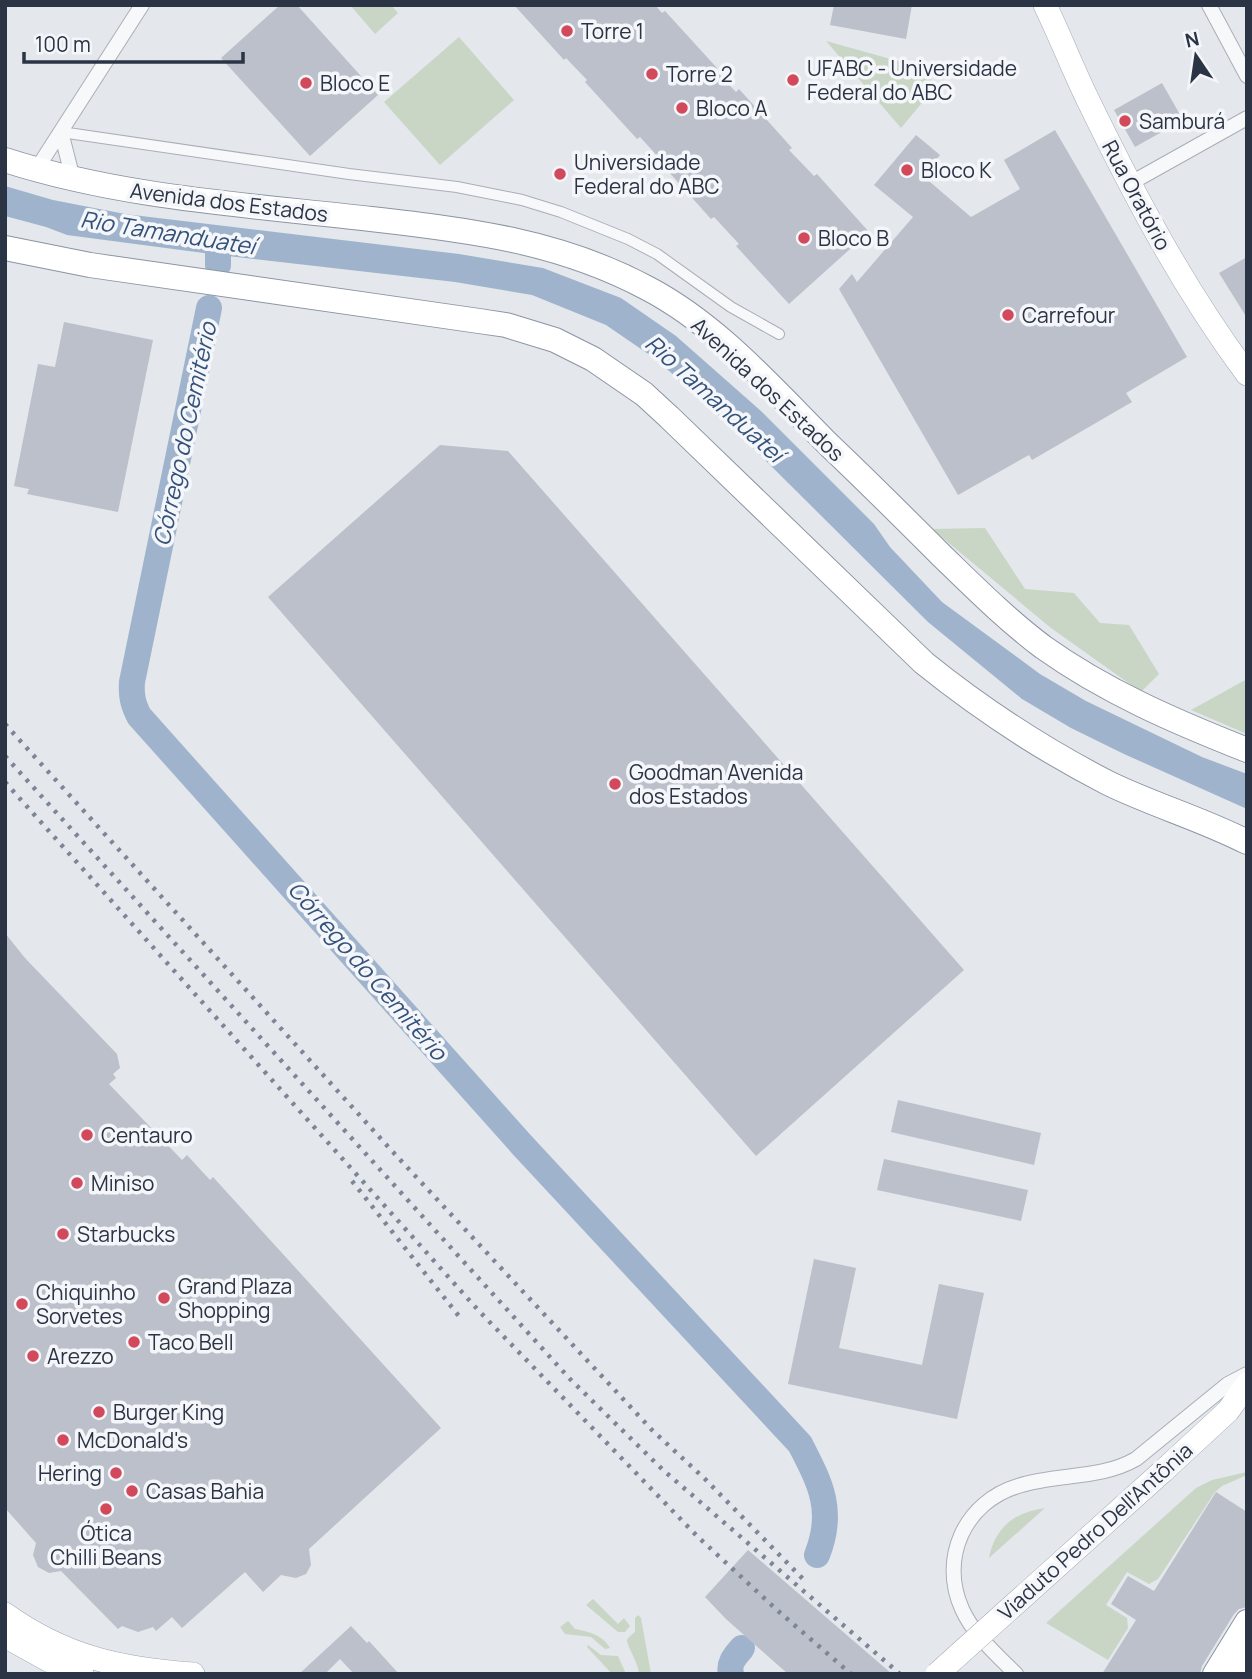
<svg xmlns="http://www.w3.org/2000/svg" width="1252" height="1679" viewBox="0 0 1252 1679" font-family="Manrope,sans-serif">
<rect width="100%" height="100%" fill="#e4e7ec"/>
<!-- green -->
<path fill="#c9d6c5" d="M350 5H391L398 13 375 34Z
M459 37 514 100 440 165 384 102Z
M826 41 923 68 932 81 931 92 901 128Z
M985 528 1025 589 1074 593 1100 623 1129 625 1159 674 1141 692 1051 628 932 529Z
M1247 679V734L1191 710Z
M1247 1472V1475L1222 1486 1215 1492 1158 1579 1149 1584 1127 1572 1106 1605 1127 1618 1128 1628 1108 1660 1046 1623 1196 1488 1212 1480Z
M1045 1508 989 1558C995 1527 1015 1512 1045 1508Z
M593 1599 618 1624 624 1618 630 1626 625 1632H618L586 1605Z
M638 1615 641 1618 651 1674H639C639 1664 626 1644 627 1640 628 1637 632 1635 635 1632V1618Z
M568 1621 575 1629C587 1631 603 1635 610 1648L605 1649 591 1637 565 1634 560 1627Z
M588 1645 601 1655 618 1656 626 1674H612L587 1647Z"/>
<!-- water -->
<path fill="#9fb4cc" d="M5 186 53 200 125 214 459 254 543 268 621 298 676 336 761 411 874 524 890 547 942 602 1040 674 1086 701 1202 757 1247 774V809L1124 754 1071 728 1022 699 928 622 739 434 657 360 606 325 532 295 455 282 219 255 67 235 46 227 5 216Z"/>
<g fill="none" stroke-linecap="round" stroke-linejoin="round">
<!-- river -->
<path stroke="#9fb4cc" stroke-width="26" d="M218 241V265
M209 308 132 682C131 696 133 704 139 716L522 1145 800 1444C820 1483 835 1510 817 1555
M731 1674C728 1663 736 1655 742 1648"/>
</g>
<!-- building -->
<path fill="#bbc0ca" d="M280 5H297L378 95 310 156 221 58Z
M514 5H655L662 13 665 11 717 68 715 70 736 92 739 89 792 148 789 150 814 176 817 174 869 232 789 304 736 246 739 244 714 217 711 219 659 161 661 160 640 137 637 139 585 82 587 80 566 58 564 60Z
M834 5H912L906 39 830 25Z
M1162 83 1183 120 1135 147 1114 110Z
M1055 130 1187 357 1126 393 1132 402 1032 460 1029 455 958 495 839 289 852 274 857 282 913 217 874 185 916 135 940 155 923 176 971 217 1020 189 1004 160Z
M1247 257V318L1219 273Z
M64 322 153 340 118 512 27 494 29 489 14 486 38 364 55 367Z
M440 445 508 451 964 970 756 1156 268 597Z
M5 933 25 958 117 1054 120 1068 113 1074 116 1078 109 1084 182 1160 187 1155 210 1180 213 1177 441 1428 309 1549 311 1565 306 1574 296 1578 281 1575 263 1592 245 1572 182 1628 172 1617 156 1631 153 1627 138 1632 122 1626 118 1629 61 1571 49 1573 38 1567 33 1555 36 1543 5 1508Z
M898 1100 1041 1133 1034 1165 891 1132Z
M884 1159 1028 1190 1021 1221 877 1190Z
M814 1259 856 1268 839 1348 922 1365 939 1284 984 1293 957 1419 788 1384Z
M1216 1492 1247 1512V1607L1239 1609 1234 1614 1202 1666 1200 1674H1102L1136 1620 1111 1604 1128 1576 1154 1591Z
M748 1550 892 1674H788L726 1619 705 1597Z
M351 1626 367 1643 369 1641 399 1674H354L340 1659 325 1674H299Z"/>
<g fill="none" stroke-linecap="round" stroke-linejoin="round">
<!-- pedestrian casing -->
<g stroke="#a9aeb7" stroke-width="12">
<path id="pedestrian" d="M61 132 349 174 457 187 522 200 561 212 628 239 657 254 731 307 779 334"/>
</g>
<!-- minor casing -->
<g stroke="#a9aeb7" stroke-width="16">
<path id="minor" d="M1209 5 1247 76
M61 132 73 179
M36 170 142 5
M1129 184 1247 118
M1016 1674C997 1655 973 1634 962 1609 939 1558 965 1502 1018 1486 1057 1473 1099 1480 1136 1459L1228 1384 1247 1374"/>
</g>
<!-- primary casing -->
<g stroke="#a3abb8" stroke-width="24">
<path id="primary" d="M1045 5C1060 36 1072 67 1087 98 1133 193 1183 288 1247 374
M1163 1471 1228 1411 1247 1384
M5 1614C65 1657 121 1669 193 1674
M5 1636 48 1660 82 1674"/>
</g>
<!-- trunk casing -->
<g stroke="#8b94a3" stroke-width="26">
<path id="trunk" d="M5 160C123 198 249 205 371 219 469 230 559 241 647 288 718 325 774 390 830 446 868 482 905 519 942 556 975 588 1007 620 1043 647 1106 692 1176 722 1247 750
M5 248 90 265 479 321 506 325 555 340 593 359 644 394 669 417 924 663C981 709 1042 749 1108 783 1153 805 1202 819 1247 842
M1215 1674 1247 1622
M1236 1674 1247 1656"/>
</g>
<!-- pedestrian -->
<use href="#pedestrian" stroke="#f7f8fa" stroke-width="10"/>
<!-- minor -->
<use href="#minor" stroke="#f7f8fa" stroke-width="14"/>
<!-- primary -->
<use href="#primary" stroke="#fff" stroke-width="23"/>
<!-- trunk -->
<use href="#trunk" stroke="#fff" stroke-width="24"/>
<!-- rail -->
<path stroke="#7d8696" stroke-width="4.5" stroke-dasharray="3.5 7" stroke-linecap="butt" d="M5 724 392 1151 652 1430 705 1479 804 1580
M5 756 570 1379 663 1470 900 1674
M5 782 478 1310 697 1536 777 1610 851 1674
M352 1181 462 1320"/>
<!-- primary-bridge casing -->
<g stroke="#a3abb8" stroke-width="24" stroke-linecap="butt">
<path id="primary-bridge" d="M937 1674 1163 1471"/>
</g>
<!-- primary-bridge -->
<use href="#primary-bridge" stroke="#fff" stroke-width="23"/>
</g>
<!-- markers -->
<g fill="#d1495b" stroke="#f4f6f9" stroke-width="2.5">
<circle cx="567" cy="31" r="7"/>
<circle cx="652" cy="74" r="7"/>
<circle cx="793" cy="80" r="7"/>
<circle cx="306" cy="83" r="7"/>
<circle cx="682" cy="108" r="7"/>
<circle cx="1125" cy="121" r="7"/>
<circle cx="907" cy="170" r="7"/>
<circle cx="560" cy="174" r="7"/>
<circle cx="804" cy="238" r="7"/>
<circle cx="1008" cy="315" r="7"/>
<circle cx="615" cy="784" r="7"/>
<circle cx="87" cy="1135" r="7"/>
<circle cx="77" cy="1183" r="7"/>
<circle cx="63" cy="1234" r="7"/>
<circle cx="164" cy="1298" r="7"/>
<circle cx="22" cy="1304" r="7"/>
<circle cx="134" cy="1342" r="7"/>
<circle cx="33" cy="1356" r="7"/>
<circle cx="99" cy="1412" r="7"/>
<circle cx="63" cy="1440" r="7"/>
<circle cx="116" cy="1473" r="7"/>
<circle cx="132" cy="1491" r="7"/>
<circle cx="106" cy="1509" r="7"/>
</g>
<g text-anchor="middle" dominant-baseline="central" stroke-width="7" stroke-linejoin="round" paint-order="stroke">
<!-- poi labels -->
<g font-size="21" fill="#2b3445" stroke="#f4f6f9" text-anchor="start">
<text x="581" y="31">Torre 1</text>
<text x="807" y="68">UFABC - Universidade<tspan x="807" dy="24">Federal do ABC</tspan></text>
<text x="666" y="74">Torre 2</text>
<text x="320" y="83">Bloco E</text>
<text x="696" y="108">Bloco A</text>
<text x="1139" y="121">Samburá</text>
<text x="574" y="162">Universidade<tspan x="574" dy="24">Federal do ABC</tspan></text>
<text x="921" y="170">Bloco K</text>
<text x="818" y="238">Bloco B</text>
<text x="1022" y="315">Carrefour</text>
<text x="629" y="772">Goodman Avenida<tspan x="629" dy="24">dos Estados</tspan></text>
<text x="101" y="1135">Centauro</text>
<text x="91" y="1183">Miniso</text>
<text x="77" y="1234">Starbucks</text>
<text x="178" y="1286">Grand Plaza<tspan x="178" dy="24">Shopping</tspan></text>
<text x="36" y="1292">Chiquinho<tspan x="36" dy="24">Sorvetes</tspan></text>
<text x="148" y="1342">Taco Bell</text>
<text x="47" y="1356">Arezzo</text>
<text x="113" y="1412">Burger King</text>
<text x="77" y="1440">McDonald's</text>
<text x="102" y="1473" text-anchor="end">Hering</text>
<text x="146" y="1491">Casas Bahia</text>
<text x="106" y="1533" text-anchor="middle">Ótica<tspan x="106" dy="24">Chilli Beans</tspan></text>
</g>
<!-- street labels -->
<g font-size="21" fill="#2b3445" stroke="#f4f6f9">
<text transform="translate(1137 195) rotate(62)">Rua Oratório</text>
<text transform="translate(229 202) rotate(7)">Avenida dos Estados</text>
<text transform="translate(768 389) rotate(43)">Avenida dos Estados</text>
<text transform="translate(1095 1531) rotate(-42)">Viaduto Pedro Dell'Antônia</text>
</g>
<!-- water labels -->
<g font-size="23" font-style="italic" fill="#34527a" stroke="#f4f6f9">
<text transform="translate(168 232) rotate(9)">Rio Tamanduateí</text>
<text transform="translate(715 398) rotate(42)">Rio Tamanduateí</text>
<text transform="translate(184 434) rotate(-78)">Córrego do Cemitério</text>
<text transform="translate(368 970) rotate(49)">Córrego do Cemitério</text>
</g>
</g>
<!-- border -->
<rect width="1252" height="1679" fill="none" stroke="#2b3445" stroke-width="14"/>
<!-- north arrow -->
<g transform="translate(1196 56) rotate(347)" stroke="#f4f6f9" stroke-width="5" paint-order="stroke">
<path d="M0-5L12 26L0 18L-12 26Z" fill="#2b3445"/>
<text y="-10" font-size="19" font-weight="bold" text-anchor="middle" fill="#2b3445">N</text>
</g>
<!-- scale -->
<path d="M24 52v10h219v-10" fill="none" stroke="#2b3445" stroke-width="3.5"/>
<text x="35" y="52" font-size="21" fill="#2b3445" stroke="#f4f6f9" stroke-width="5" paint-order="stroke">100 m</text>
</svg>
